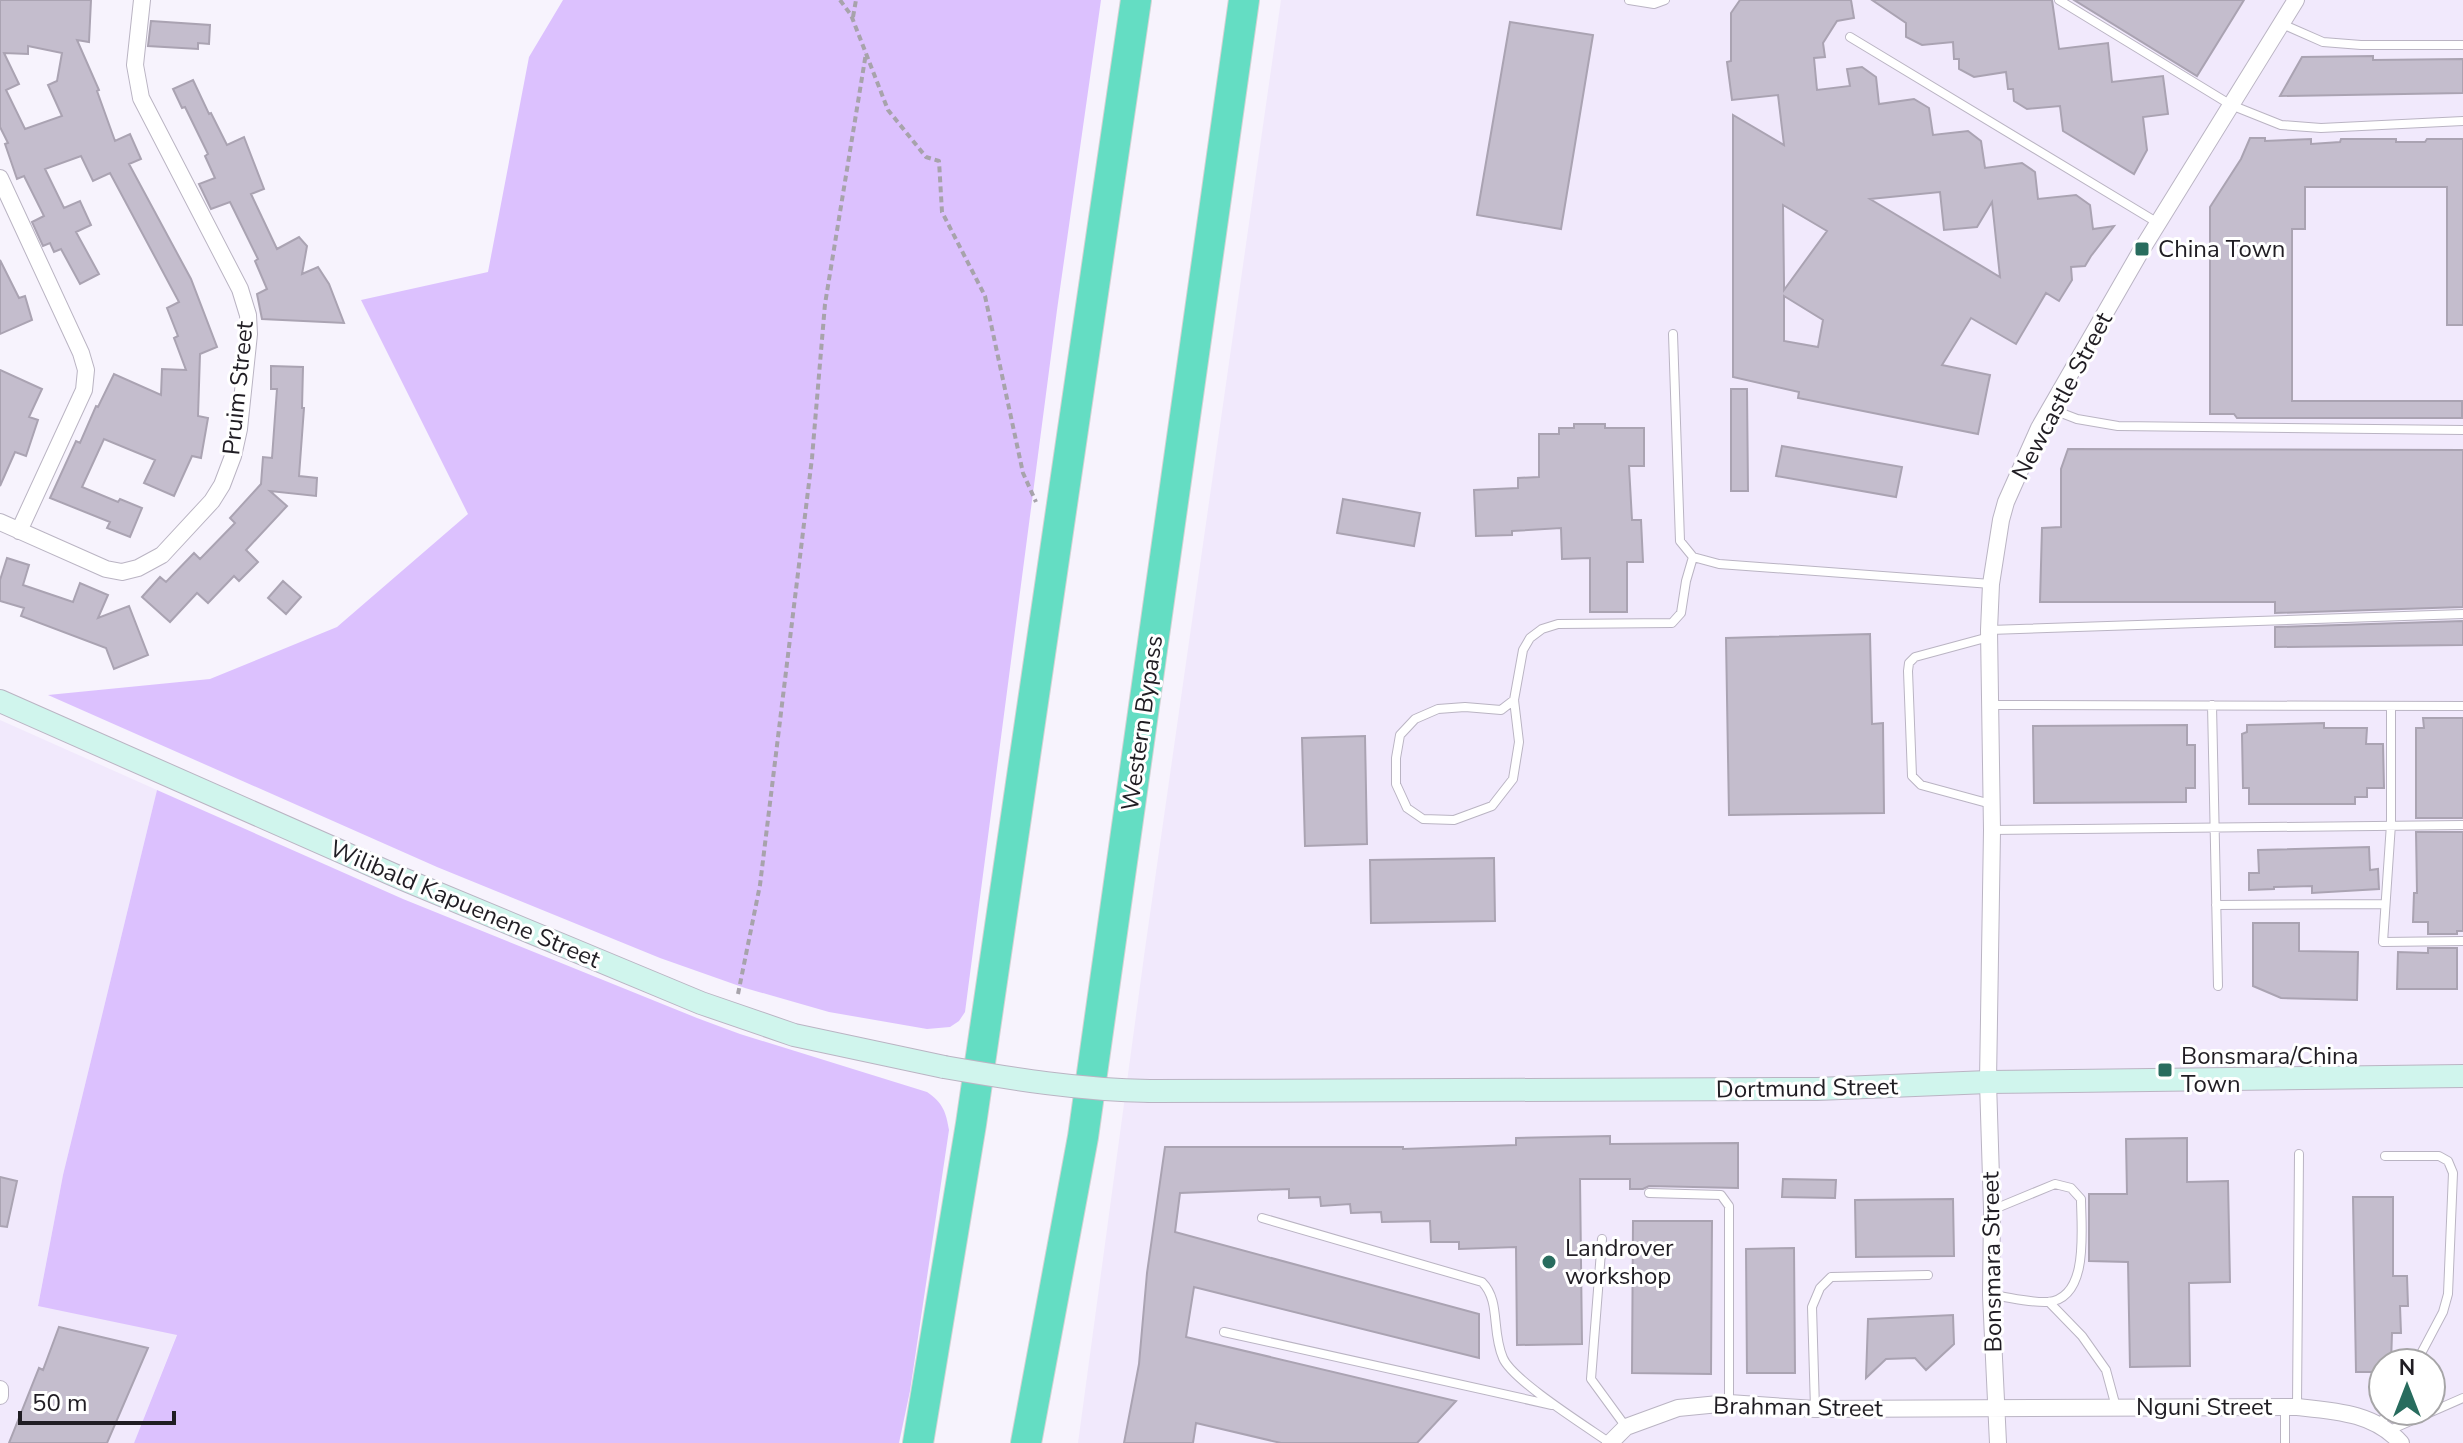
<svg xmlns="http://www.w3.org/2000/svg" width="2463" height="1443" viewBox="0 0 2463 1443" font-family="'Nunito Sans',sans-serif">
<rect width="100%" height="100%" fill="#f7f3fd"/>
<!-- built -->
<path fill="#f1e9fc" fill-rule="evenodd" d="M1281 0H2463V1443H1078L1145 949ZM2383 1363H2431V1411H2383Z
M0 720 157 790 63 1175 38 1305 177 1334 134 1443H0Z"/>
<!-- green -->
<path fill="#dcc1fe" d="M563 0H1101L1057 310 965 1012 959 1021 950 1027 927 1029 829 1012 745 988 660 958 437 867 48 695 210 679 337 627 468 514 361 300 488 272 529 57Z
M157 790 403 899 697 1018 740 1034 927 1092C943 1103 946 1112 949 1130L910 1391 899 1443H134L177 1335 38 1306 63 1175Z"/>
<!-- building -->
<path fill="#c4bdcd" stroke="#aaa3b2" stroke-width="2" fill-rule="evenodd" d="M0 0H91L89 42 77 40 99 90 97 91 115 141 130 134 141 159 129 164 191 279 217 347 200 354 198 416 208 418 201 458 192 456 174 496 144 483 155 460 104 439 82 487 118 502 120 499 142 508 130 537 107 528 110 522 50 498 76 441 80 443 96 406 98 407 114 374 161 395 162 369 186 370 174 338 178 336 167 308 179 302 110 173 93 181 81 156 45 169 64 208 80 201 91 225 76 232 99 274 80 284 61 249 54 252 50 243 43 246 32 222 44 216 24 176 17 179 5 144 8 143 0 127ZM28 46 62 53 57 81 48 85 62 116 25 129 6 90 19 84 4 53 28 54Z
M1740 0H1851L1854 18 1837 21 1823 43 1825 57 1814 58 1817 90 1850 86 1847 69 1862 67 1876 77 1879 104 1914 99 1929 108 1933 135 1968 131 1981 141 1985 168 2022 163 2035 172 2038 199 2076 195 2090 205 2093 229 2114 226 2091 256 2085 266 2071 267 2072 280 2059 301 2046 293 2016 344 1971 318 1942 365 1990 375 1978 434 1798 398 1799 392 1733 377V115L1784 145 1778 95 1732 100 1727 62 1731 61V13ZM1940 192 1944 230 1977 227 1992 202 2000 277 1870 199ZM1783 205 1827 231 1784 290V282ZM1784 296 1823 320 1818 347 1784 341Z
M1872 0H2052L2059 49 2108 43 2112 82 2163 76 2168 114 2143 117 2147 150 2134 174 2063 131 2060 106 2027 109 2014 101 2013 89H2008L2006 72 1974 77 1959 69V59H1954L1953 42 1922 45 1906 37V23Z
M2074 0H2244L2197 76Z
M151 21 210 25 209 44 198 43V49L148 46Z
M1510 22 1593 35 1561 229 1477 215Z
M2373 56V60L2463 59V93L2280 96 2302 57Z
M193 80 209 114 211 113 227 145 244 137 264 189 251 194 277 249 299 237 307 246 302 274 318 267 329 284 344 323 262 319 257 294 267 289 255 261 258 259 230 202 211 209 199 184 215 178 205 156 208 154 185 107 182 108 173 89Z
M2250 138H2265V141L2311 139V144L2340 142 2341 139H2396V142H2425L2427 139H2463V325H2447V187H2305V229H2292V401H2462V418H2237L2234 414H2210V207L2241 159Z
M0 260 19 298 25 296 32 320 0 334Z
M271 366 303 367 302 408H304L299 476 317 478 316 496 270 491 287 506 246 550 258 562 239 581 234 576 208 603 197 593 170 622 142 597 160 577 166 582 194 553 200 559 235 523 230 518 261 484 263 457 272 458 277 389H271Z
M0 370 42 389 29 417 38 420 26 456 15 452 0 486Z
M1731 389H1747L1748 491H1731Z
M1574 424H1605V428H1644V466H1629L1632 520H1641L1643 562H1627V612H1590V558L1562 559 1561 528 1512 531V535L1476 536 1474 490 1518 488V478L1539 477V434H1559V428H1574Z
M1782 446 1902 467 1896 497 1776 476Z
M2068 449 2463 450V607L2275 613V602H2040L2042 528 2061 527V469Z
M1343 499 1420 513 1414 546 1337 533Z
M7 558 29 565 23 585 73 602 80 583 108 595 98 618 129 606 148 655 114 669 106 648 21 616 24 608 0 601V580Z
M283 581 301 597 286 614 268 598Z
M2463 621V645L2275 647V627Z
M1870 634 1872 724 1883 723 1884 813 1729 815 1726 638Z
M2423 718H2463V818H2416V728H2424Z
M2324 723V728H2367L2366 744H2383L2384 788H2367V797H2355V804H2249V788H2243L2242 734 2247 732V725Z
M2187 725V745H2195V788H2186V802L2034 803 2033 726Z
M1365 736 1367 844 1305 846 1302 738Z
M2416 832H2463V931H2457V934H2428V922H2413L2414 893H2417Z
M2369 847 2370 870 2378 869 2379 889 2312 893V886L2274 887V889L2249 890V873H2259L2258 850Z
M1494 858 1495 921 1371 923 1370 860Z
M2253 923H2299V951L2358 952 2357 1000 2281 998 2253 986Z
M2428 948H2457V989H2397L2398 952 2428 953Z
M1610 1136V1144L1738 1143V1188L1649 1186 1643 1189H1630V1179H1580L1582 1344 1517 1345 1516 1247 1459 1249V1242H1431L1430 1221 1382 1222 1381 1212 1351 1213 1350 1204 1321 1206 1320 1197 1289 1198V1189L1180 1193 1175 1232 1479 1314V1358L1194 1287 1186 1337 1456 1401 1417 1443H1281L1196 1423 1193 1443H1124L1139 1364 1147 1273 1165 1147H1403V1149L1516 1145V1138Z
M2187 1138V1182L2228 1181 2230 1282 2189 1283 2190 1366 2130 1367 2128 1262 2089 1261V1194H2127L2126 1139Z
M0 1177 17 1181 7 1227 0 1226Z
M1783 1179 1836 1180 1835 1198 1782 1197Z
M2353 1197H2393V1276H2407L2408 1306H2400L2401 1333H2392L2391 1363H2383V1372H2356Z
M1953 1199 1954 1256 1856 1257 1855 1200Z
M1633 1221H1712L1711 1374 1632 1373Z
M1794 1248 1795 1373H1747L1746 1249Z
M1953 1315 1954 1344 1926 1370 1915 1358 1886 1359 1866 1378 1868 1319Z
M59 1327 148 1348 107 1443H9L39 1368 43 1370Z"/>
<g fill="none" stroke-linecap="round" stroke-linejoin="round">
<!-- lane casing -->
<g stroke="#bab4c3" stroke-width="10">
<path id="lane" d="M1629 0 1654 4 1665 0
M2059 0 2231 105 2281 125 2321 128 2463 121
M2282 24 2323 42 2361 45H2463
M1850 37 2158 223
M1673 334 1680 541 1693 557 1719 564 1991 584
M2051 409 2077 419 2118 426 2463 430
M1990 630 2463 614
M1989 637 1915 657 1909 663 1908 671 1912 776 1921 785 1991 804
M1514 700 1501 710 1465 707 1438 709 1415 719 1400 735 1396 758V784L1407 808 1423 819 1454 820 1492 806 1513 779 1519 742 1514 700 1523 650 1530 638 1542 629 1558 624 1672 623 1681 613 1686 581 1693 557
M1991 705 2463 706
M2212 705 2218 986
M2391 706V824L2383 942 2463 941
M1992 830 2463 825
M2216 905 2385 904
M2385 1156H2439L2448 1161 2453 1173 2448 1294 2443 1312 2416 1363
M1649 1193 1721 1195 1729 1206V1403
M1992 1210 2055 1184 2071 1188 2081 1199C2081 1228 2090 1298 2048 1302 2030 1303 2009 1297 1992 1295
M1262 1218 1482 1282C1501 1301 1491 1331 1503 1358 1512 1380 1587 1427 1610 1443
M1602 1239 1591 1379 1626 1427
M2049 1302 2082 1336 2106 1370 2116 1407
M1224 1332 1552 1405
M2297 1407 2299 1154
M1815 1409 1812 1307 1820 1288 1831 1277 1928 1275
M2380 1425 2388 1411
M2390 1430 2463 1398
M2285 1443V1408"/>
</g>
<!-- street casing -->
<g stroke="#bab4c3" stroke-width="18">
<path id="street" d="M0 178 81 353 86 370 84 390 19 531
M0 522 106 569 122 572 138 568 162 555 212 501 222 485 233 456 239 429 249 334 248 315 240 289 141 98 135 65 142 0
M0 1389V1396
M1610 1443 1626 1427 1678 1408 1729 1403 1815 1409 2297 1407C2336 1411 2374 1413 2401 1443
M1998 1443 1991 1295 1992 1210 1988 1082 1992 830 1989 630 1991 584 2001 520 2006 502 2039 428 2142 249 2296 0"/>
</g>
<!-- secondary casing -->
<g stroke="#bab4c3" stroke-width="24">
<path id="secondary" d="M0 701 403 879 701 1003 794 1035 944 1067
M1150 1091 1817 1089 1988 1082 2463 1076"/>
</g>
<!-- highway casing -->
<g stroke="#d2d2d3" stroke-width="32">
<path id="highway" d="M918 1443 971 1124 1136 0
M1026 1443 1083 1137 1244 0"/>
</g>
<!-- path -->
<path stroke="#a7a3ab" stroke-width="4" stroke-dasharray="6 4" stroke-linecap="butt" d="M840 0 851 15 888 110 926 157 939 161 942 212 985 296 1023 473 1036 502
M853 17 856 0
M738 994 760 885 812 458 825 304 866 53"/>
<!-- lane -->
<use href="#lane" stroke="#fff" stroke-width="8"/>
<!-- street -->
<use href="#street" stroke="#fff" stroke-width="16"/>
<!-- secondary -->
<use href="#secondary" stroke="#d0f5ed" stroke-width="22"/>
<!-- highway -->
<use href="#highway" stroke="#64ddc3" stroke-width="30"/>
<!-- secondary-bridge casing -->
<g stroke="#bab4c3" stroke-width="24" stroke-linecap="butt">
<path id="secondary-bridge" d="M944 1067C1013 1079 1080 1090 1150 1091"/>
</g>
<!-- secondary-bridge -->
<use href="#secondary-bridge" stroke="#d0f5ed" stroke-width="22"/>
</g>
<!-- markers -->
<g fill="#286c5e" stroke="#fff" stroke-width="3">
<rect x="2134" y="241" width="16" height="16" rx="4"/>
<rect x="2157" y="1062" width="16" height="16" rx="4"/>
<circle cx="1549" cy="1262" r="8"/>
</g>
<g text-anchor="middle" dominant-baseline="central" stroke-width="6" stroke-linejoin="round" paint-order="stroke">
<!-- poi labels -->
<g font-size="24" fill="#201d23" stroke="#fff" text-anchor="start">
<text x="2158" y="249">China Town</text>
<text x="2181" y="1056">Bonsmara/China<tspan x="2181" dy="28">Town</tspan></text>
<text x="1565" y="1248">Landrover<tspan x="1565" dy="28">workshop</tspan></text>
</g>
<!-- street labels -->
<g font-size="24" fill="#201d23" stroke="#fff">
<text transform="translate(238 388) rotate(-84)">Pruim Street</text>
<text transform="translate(2062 396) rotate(-62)">Newcastle Street</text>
<text transform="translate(1142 723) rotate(-82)">Western Bypass</text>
<text transform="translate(465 904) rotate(23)">Wilibald Kapuenene Street</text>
<text transform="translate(1807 1088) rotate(-1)">Dortmund Street</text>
<text transform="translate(1992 1262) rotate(-91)">Bonsmara Street</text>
<text transform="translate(1798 1407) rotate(1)">Brahman Street</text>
<text x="2204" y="1407">Nguni Street</text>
</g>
</g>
<!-- north arrow -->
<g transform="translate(2407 1387)"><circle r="38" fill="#ffffff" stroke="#a6a5a7" stroke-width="2"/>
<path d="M0-6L14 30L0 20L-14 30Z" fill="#286c5e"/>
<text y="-12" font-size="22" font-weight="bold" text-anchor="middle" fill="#201d23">N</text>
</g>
<!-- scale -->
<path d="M20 1411v12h154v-12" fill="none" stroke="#201d23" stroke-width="4"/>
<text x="32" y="1411" font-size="24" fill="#201d23" stroke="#ffffff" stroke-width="6" paint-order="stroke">50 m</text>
</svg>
